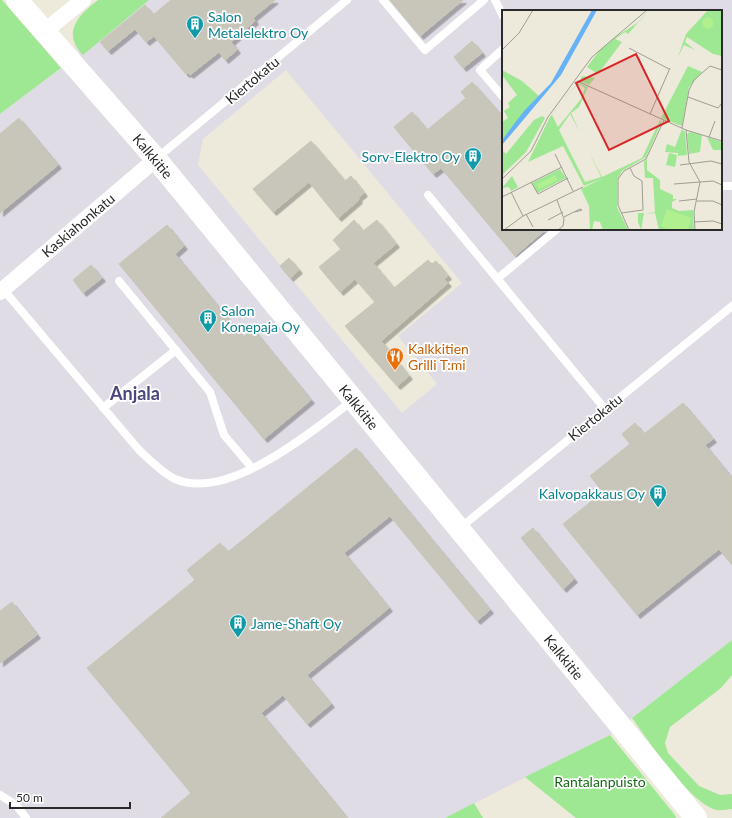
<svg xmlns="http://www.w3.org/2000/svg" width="732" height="818" viewBox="0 0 732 818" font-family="Lato,sans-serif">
<defs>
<filter id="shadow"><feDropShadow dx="3.5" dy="3.5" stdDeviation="0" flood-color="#0004"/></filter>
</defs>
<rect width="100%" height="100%" fill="#ede9db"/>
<!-- industrial -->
<path fill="#e0dce5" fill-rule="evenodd" d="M128 0H732V640L610 735 445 818H0V114L80 54 74 45ZM503 11H721V229H503ZM286 70 462 283 398 336 437 384 402 413 198 165 203 139Z"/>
<!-- green -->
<path fill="#9ee893" d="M0 0H2L61 68 0 114Z
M98 0H149L83 55C61 32 79 15 98 0Z
M732 640V675L721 688 670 727 665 743 668 753 699 786 720 795 732 794V809C727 809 721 811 717 810 691 805 648 740 632 718Z
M610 735 675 815 676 818H576L525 777Z
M474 803 483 818H445Z"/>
<!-- building -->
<path fill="#c8c6ba" stroke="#c9c6b4" filter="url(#shadow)" d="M171 0H275L253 18 255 21 231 42 237 50 225 60 219 52 190 75 188 73 186 74 154 36 146 42 135 29 108 51 100 42 145 5 153 15Z
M390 0H463L420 36Z
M472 41 482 53 463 68 454 57Z
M472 82 503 117V229H546L515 256 441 168 433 174 394 127 412 112 427 130 466 98 461 92Z
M19 118 58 165 0 213V134Z
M311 141 345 181 351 176 364 193 358 198 359 200 338 218 309 182 273 212 253 189Z
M354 220 363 231 377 220 396 244 373 263 394 288 428 260 432 264 436 261 448 276 444 279 448 283 381 341 409 376 397 386 345 326 375 302 355 279 340 292 319 267 341 249 333 240Z
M167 225 184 246 175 254 243 337 253 329 311 400 264 439 119 264Z
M289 258 299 270 290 278 280 266Z
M91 265 102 278 83 293 73 280Z
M683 403 713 439 705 445 732 478V565L719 549 637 615 563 524 603 492 590 476 630 444 622 434 635 423 644 434Z
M356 448 490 610 477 621 390 516 344 553 389 608 307 675 331 704 307 724 283 695 261 713 347 818H161L191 793 87 668 195 580 187 570 220 543 228 552Z
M533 528 574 579 563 589 521 538Z
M12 602 37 635 0 663V611Z"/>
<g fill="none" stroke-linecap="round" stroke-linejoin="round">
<!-- lane -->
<path stroke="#fff" stroke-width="8" d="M383 0 425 50 484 0
M495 0 503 16
M503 49 480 70 503 97
M157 158 347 0
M721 186H732
M428 195 605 409
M497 279 557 229
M119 281 210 392 224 435 252 468
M3 289 139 450C150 460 162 473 175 479 228 502 313 431 353 400
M103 408 176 350
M460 528 732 306
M0 795 16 805 26 818"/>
<!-- street -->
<path stroke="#fff" stroke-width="16" d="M45 31 83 0
M0 292 156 159"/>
<!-- secondary -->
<path stroke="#fff" stroke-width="22" d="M17 0 156 159 696 818"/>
</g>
<!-- icons -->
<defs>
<g id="building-pin" transform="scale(0.9)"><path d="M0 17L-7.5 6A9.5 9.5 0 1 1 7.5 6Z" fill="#0f9aa8" stroke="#fff"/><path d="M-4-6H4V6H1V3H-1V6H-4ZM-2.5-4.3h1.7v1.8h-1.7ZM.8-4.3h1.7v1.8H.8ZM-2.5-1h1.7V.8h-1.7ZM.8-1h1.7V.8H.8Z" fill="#fff"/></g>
<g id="restaurant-pin" transform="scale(0.9)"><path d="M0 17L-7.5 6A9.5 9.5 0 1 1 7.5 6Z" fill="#e8710a" stroke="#fff"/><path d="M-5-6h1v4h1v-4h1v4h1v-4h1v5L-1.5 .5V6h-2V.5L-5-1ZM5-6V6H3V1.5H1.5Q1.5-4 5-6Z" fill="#fff"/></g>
</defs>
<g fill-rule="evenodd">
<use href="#building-pin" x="195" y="24"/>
<use href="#building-pin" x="473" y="156"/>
<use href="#building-pin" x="208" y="318"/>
<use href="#restaurant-pin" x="395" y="356"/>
<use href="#building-pin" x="658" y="493"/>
<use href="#building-pin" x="238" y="623"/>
</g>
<g text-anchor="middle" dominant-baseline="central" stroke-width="3.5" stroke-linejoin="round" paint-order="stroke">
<!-- culture labels -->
<g font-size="14" fill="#0d838f" stroke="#fff" text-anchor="start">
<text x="208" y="16">Salon<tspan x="208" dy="16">Metalelektro Oy</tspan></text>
<text x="460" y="156" text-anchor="end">Sorv-Elektro Oy</text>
<text x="221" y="310">Salon<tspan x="221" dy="16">Konepaja Oy</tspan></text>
<text x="645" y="493" text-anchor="end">Kalvopakkaus Oy</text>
<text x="251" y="623">Jame-Shaft Oy</text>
</g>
<!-- street labels -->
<g font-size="14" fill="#2a2a2a" stroke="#fff">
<text transform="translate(252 80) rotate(-40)">Kiertokatu</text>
<text transform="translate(153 156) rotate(50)">Kalkkitie</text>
<text transform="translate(78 225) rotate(-40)">Kaskiahonkatu</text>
<text transform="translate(359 407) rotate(51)">Kalkkitie</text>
<text transform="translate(595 417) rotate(-39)">Kiertokatu</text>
<text transform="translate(564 657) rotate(51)">Kalkkitie</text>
</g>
<!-- food labels -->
<g font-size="14" fill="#c56008" stroke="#fff" text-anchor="start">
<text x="408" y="348">Kalkkitien<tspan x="408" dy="16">Grilli T:mi</tspan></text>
</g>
<!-- park labels -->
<g font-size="14" fill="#156c15" stroke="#fff">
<text x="600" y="781">Rantalanpuisto</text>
</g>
<!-- district labels -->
<g font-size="18" font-weight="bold" fill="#49477e" stroke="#fff">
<text x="135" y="393">Anjala</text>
</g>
</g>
<!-- overview -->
<g transform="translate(502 10)">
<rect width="220" height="220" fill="#ede9db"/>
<path d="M147 0 126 24 123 22 113 29 120 32 96 64 85 57 98 40 112 28 138 11ZM206 0H220V46L211 44 185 27 183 32 193 40 182 35 176 47 184 24ZM186 56 200 62 187 77 180 116 159 108ZM0 60 20 71 37 86 0 130V112L6 108 2 101 8 97 6 93 15 85 0 65ZM80 66 93 68 87 75 78 71ZM76 73 86 77 77 97 69 103 78 122 68 104 57 120 83 172 99 167 87 142 100 167 140 148 158 110 160 111 144 147 120 161 115 170V197L126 220H101L98 212 92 211 90 220H88L87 196 79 179 101 168 82 176 61 136 26 152 48 107ZM78 75 83 78 79 89 56 117 50 105 73 76ZM40 106 43 108 24 142 0 165V140L4 144 32 110ZM180 119 183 122 185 145 176 146V143L163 142 165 134 173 137ZM188 122 200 125 198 142 187 144 185 124ZM205 127 220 132V143L219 140H211ZM167 143 175 145 173 157 164 155ZM145 149V160L158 170V179L171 185V189H175L170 192V198L177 201 191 200 192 220H157L153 203 144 204 153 202 151 168H143L142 152ZM58 159 64 168 35 183 30 173ZM10 166 16 177 9 181 7 177 0 178ZM136 203H142L139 220 136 212Z" fill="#9ee893" fill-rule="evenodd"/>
<path d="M200.5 13a5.5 5.5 0 1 1 11 0a5.5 5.5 0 1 1-11 0ZM53 165 56 170 37 179 35 174ZM165 199 189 208 186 220H166L159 216Z" fill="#b1f08e"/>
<path d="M90 0H95L59 65 0 135V130L22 101 49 73Z" fill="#66b2f7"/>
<path fill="none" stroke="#9f9d94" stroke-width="1" d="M127 38 167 59M0 40 17 23 31 0M75 71 184 120 220 131M186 87 216 98 220 93M148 104 168 58M180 118 187 80 192 70 208 56 220 60M184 120 187 152 198 172 192 202 193 220M207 127 213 111M53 144 71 181M178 155 209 151 220 154M0 169 29 141 46 107 90 47 145 0M29 172 36 184 66 168M172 174 211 171 220 175M9 182 21 206M0 187 60 157M55 190 62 209 61 216 56 220M177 191 195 189M195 191H211L220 195M119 203 141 200 140 171 132 166 128 158M24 204 31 217M62 207 78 199 80 200 73 202M46 210 61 202M192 212 211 211 220 214M2 220 21 206 81 177M127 220 116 195V169L122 161 144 149 162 110"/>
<path fill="#d62828" fill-opacity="0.15" stroke="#d62828" stroke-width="2" d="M134 44 167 111 107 140 74 73Z"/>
<rect width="220" height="220" fill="none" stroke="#2a2a2a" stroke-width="2"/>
</g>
<!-- scale -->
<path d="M10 802v6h120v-6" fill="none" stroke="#2a2a2a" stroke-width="2"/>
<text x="16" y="802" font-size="12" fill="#2a2a2a" stroke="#ffffff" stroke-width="3" paint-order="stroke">50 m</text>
</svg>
